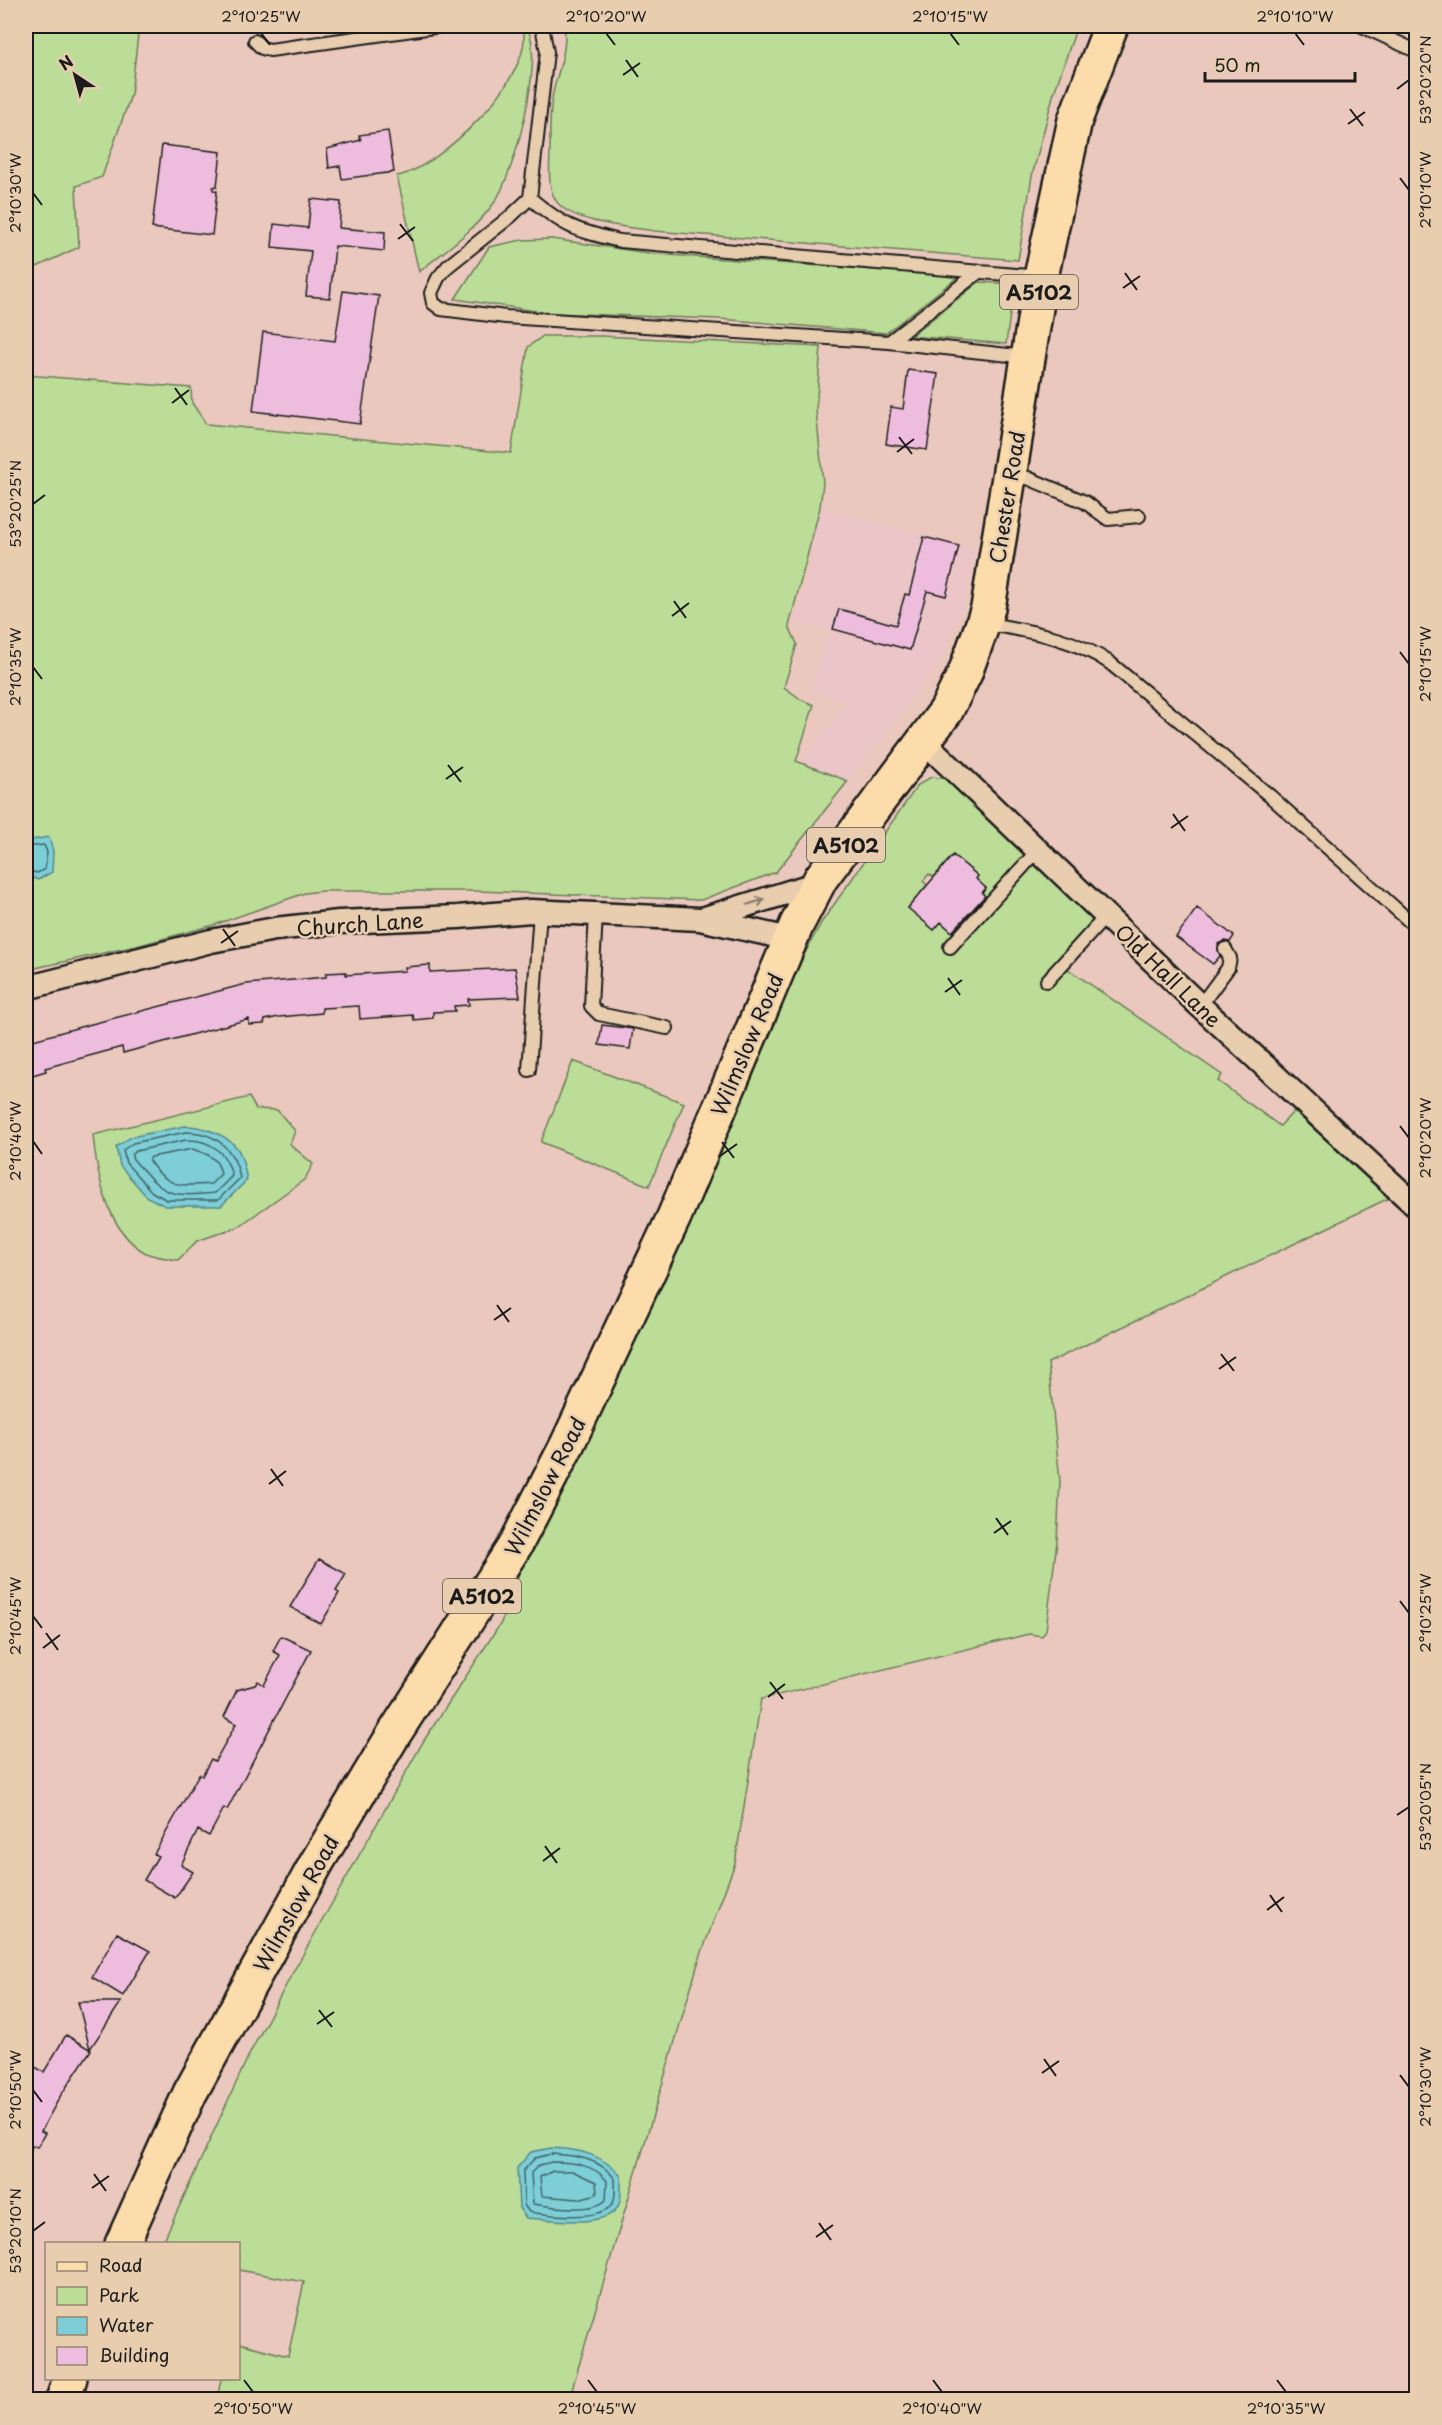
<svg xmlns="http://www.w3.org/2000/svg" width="1442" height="2425" viewBox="0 0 1442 2425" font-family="'Playpen Sans',sans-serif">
<rect width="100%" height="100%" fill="#eac8bd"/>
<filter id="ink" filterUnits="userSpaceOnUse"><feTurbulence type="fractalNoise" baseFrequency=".0167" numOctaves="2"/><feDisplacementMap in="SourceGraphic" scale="12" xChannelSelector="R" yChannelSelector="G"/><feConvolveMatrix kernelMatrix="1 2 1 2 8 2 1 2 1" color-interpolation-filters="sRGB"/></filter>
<g filter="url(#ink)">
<!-- built -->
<path fill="#ebc5c7" d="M820 507 977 549 966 597 944 654 914 697 848 781 802 762 848 703 810 691 829 630 796 621 813 557 807 555Z"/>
<!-- green -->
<path fill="#bbdd97" stroke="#6c7c5a" stroke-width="1.5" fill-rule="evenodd" d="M26 26H139L131 95 102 177 76 186 79 247 26 272Z
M564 26H1077L1053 96 1032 176 1018 260 654 231C629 227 568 223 555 199 547 185 550 165 550 149 550 131 549 111 553 93 558 70 568 50 564 26Z
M523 29 528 30C544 60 514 176 494 203 475 230 444 251 419 272L397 176C440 168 535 76 523 29Z
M552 239 655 254 959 276 886 333 720 319 550 313 455 299 489 247 522 240Z
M979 282 1014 284 1006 344 911 336Z
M543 336H601L821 347 816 410 823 483 820 507 789 626 797 644 784 687 802 700 814 705 796 761 848 781 776 872 701 900 477 891H322L305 893 214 925 136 946 26 970V375L191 388 192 403 206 424 511 453 528 347Z
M931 777 948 779 1096 918 1058 962 1222 1075 1218 1081 1280 1126 1294 1111 1391 1197 1048 1363 1060 1481 1057 1541 1046 1630 1042 1636 1029 1634 761 1699 735 1863 699 1960 569 2399H217L221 2379 238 2378 239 2343 288 2356 304 2282 239 2270 238 2244H162L248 2057 292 1974 423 1742 501 1623 521 1568 678 1234 804 955 821 923 918 785ZM953 855 978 876 976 879 986 888 982 893 985 896 954 934 941 922 934 930 908 908 927 885 923 881 929 874 934 877Z
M573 1061 684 1103 649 1186 541 1142Z
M249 1097 256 1109 277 1110 295 1131 290 1144 313 1164 305 1179 238 1227 197 1241 178 1260C168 1258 155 1257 146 1253 107 1232 97 1175 93 1135Z"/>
<!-- water -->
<path fill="#7dced7" stroke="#56878c" stroke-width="1.5" d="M49 837 53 851 52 872 38 880 26 875V841Z
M185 1126C203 1126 225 1134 237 1148 243 1156 245 1171 247 1180L221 1206H165L147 1197 120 1166 116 1147 131 1137Z
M551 2148C579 2149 602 2154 621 2176 621 2184 622 2197 619 2204 610 2230 548 2219 526 2218L519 2208 517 2168 531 2152Z"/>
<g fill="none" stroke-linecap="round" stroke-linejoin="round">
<!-- shore -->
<path stroke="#436367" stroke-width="1.5" d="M26 847 44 845 47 852 45 869 37 873 26 870
M186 1132C217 1132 235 1150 240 1178L218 1200H167L152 1192 126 1163 123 1150 133 1143Z
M186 1140C211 1139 227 1153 232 1176L215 1193C164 1198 164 1193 132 1158V1154L136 1151Z
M192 1149C207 1154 218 1157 221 1174L211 1184C180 1187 167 1187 149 1161L151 1157Z
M551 2154C575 2155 600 2158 615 2179 615 2186 616 2197 613 2203 603 2222 547 2215 529 2212L524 2205 523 2171 535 2158Z
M552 2162C571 2162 595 2164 607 2181L606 2200C593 2213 551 2207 533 2204L531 2173 539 2165Z
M553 2171H572L596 2182 597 2194 578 2199 542 2196 540 2177Z"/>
</g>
<!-- building -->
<path fill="#eebdde" stroke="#1c1c1c" stroke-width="1.5" d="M388 131 394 172 342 179 340 166 329 168 327 149 361 140 359 135Z
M162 145 221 152 217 186 213 187V190L217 191 212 235 152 228Z
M311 199 341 202 339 228 385 232 384 251 335 246 330 298 306 296 311 251 272 247 274 224 308 228Z
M343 291 379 296 360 424 253 411 263 332 335 341Z
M908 370 938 374 927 450 886 444 891 407 903 409Z
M924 537 959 546 946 596 927 591 910 650 833 629 839 609 896 625 905 594 909 595Z
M953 855 978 876 976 879 986 888 982 893 985 896 952 932 941 922 934 930 908 908Z
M1197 908 1234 936 1230 942 1225 941 1218 944 1220 956 1213 964 1176 937Z
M430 965V972L515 968 520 997 468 999 469 1005 454 1006 455 1011 433 1012V1018L414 1020 413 1015 360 1019 359 1006 322 1008V1013L279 1017 265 1020 264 1024 249 1025V1019L123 1053 122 1047 45 1068 46 1071 26 1077V1042L80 1027 246 984 326 977V973L346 972V975L405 971V967Z
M602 1025 633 1029 630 1049 599 1045Z
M319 1559 346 1574 336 1591 339 1593 321 1624 290 1607Z
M281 1636 311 1650 227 1810 224 1808 209 1836 198 1830 181 1865 193 1872 175 1898 144 1880 158 1856 154 1854 199 1774 202 1776 211 1759 215 1761 236 1724 224 1717 237 1690 255 1685 258 1681 264 1685 280 1655 273 1651Z
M117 1933 150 1951 123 1996 92 1977Z
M78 2002H121L90 2049Z
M66 2035 91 2050 61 2095 41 2131 45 2133 37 2147 33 2145 26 2159V2062L44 2072Z"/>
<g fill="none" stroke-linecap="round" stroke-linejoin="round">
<!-- lane casing -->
<g stroke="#1c1c1c" stroke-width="16">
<path id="lane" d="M542 26 547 52 530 198 511 216 448 266 438 278 431 293 433 303 441 309 506 317 889 342 980 271
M1362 26 1416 51
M255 41 262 48 270 50 441 26
M530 198C564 227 577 231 620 241L1040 277
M889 342 1028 357
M1011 471 1085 502 1108 519 1139 516
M984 623C1031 632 1070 636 1110 663L1270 796 1416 927
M596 914 591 1006 599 1014 667 1028
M950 947 1039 849
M1047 981 1107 915
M1200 1006 1228 968 1230 958 1225 949
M529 1070 540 911"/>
</g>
<!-- street casing -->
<g stroke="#1c1c1c" stroke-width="27">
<path id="street" d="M922 745 933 750 1200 1006 1416 1206
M702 919 818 883
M26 988 211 941 275 929 339 922 458 917 531 911 700 919 790 939"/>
</g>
<!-- primary casing -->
<g stroke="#1c1c1c" stroke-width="38">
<path id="primary" d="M122 2244 190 2093 317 1862 394 1734 516 1544 567 1445 674 1217 797 924 821 878 946 711 965 673 983 623 988 608 1041 277 1075 120 1111 26
M63 2400 70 2378"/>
</g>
<!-- lane -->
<use href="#lane" stroke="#e8cdaf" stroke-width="12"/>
<!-- street -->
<use href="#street" stroke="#e8cdaf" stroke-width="22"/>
<!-- primary -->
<use href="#primary" stroke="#fddcac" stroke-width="33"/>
</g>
<!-- one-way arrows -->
<defs><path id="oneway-shaft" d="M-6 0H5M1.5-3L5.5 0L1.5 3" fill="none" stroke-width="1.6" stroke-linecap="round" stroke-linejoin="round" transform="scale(1.5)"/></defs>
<use stroke="#8c7d6d" href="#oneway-shaft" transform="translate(756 902) rotate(-17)"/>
</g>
<!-- ticks -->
<path fill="none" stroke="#1c1c1c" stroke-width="2" d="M261 33 270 45M606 33 615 45M950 33 959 45M1295 33 1304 45M626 60 638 77M623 75 640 63M1397 89 1409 80M1350 109 1363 126M1348 124 1365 112M1400 178 1409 190M33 193 42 205M400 224 413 241M398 239 415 227M1125 273 1137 290M1123 288 1140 276M175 388 187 405M172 403 189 390M899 437 912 454M897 452 914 439M33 504 45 495M674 601 686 618M672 616 689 603M1400 652 1409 664M33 667 42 679M448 765 461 782M446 779 463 767M1173 814 1185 831M1171 828 1188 816M223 929 235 946M221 943 238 931M948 978 960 995M945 992 962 980M1400 1126 1409 1138M33 1141 42 1154M722 1142 734 1158M720 1156 737 1144M497 1305 509 1322M494 1320 511 1308M1221 1354 1234 1371M1219 1369 1236 1357M271 1469 283 1486M269 1484 286 1471M996 1518 1008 1535M994 1533 1011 1521M1400 1601 1409 1613M33 1616 42 1628M46 1633 58 1650M43 1648 60 1635M770 1682 783 1699M768 1697 785 1684M1397 1815 1409 1807M545 1846 557 1863M543 1861 560 1848M1270 1895 1282 1912M1267 1910 1284 1897M319 2010 332 2027M317 2024 334 2012M1044 2059 1056 2076M1042 2073 1059 2061M1400 2075 1409 2087M33 2090 42 2102M94 2174 106 2191M92 2188 109 2176M819 2223 831 2240M33 2231 45 2222M816 2237 833 2225M244 2380 253 2392M588 2380 597 2392M933 2380 942 2392M1277 2380 1286 2392"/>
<g text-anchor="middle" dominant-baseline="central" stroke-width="5" stroke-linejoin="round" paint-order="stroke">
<!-- shield labels -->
<g fill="#e8cdaf" stroke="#595148" stroke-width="1.5">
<rect x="1000" y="275" width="78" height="34" rx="4.5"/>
<rect x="807" y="828" width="78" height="34" rx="4.5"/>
<rect x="443" y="1579" width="78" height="34" rx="4.5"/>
</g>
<g font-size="20" font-weight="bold" fill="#1c1c1c">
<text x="1039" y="292">A5102</text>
<text x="846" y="845">A5102</text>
<text x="482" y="1596">A5102</text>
</g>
<!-- street labels -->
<g font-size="21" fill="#1c1c1c" stroke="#e8cdaf">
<text transform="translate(1006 497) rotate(-81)">Chester Road</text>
<text transform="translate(360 923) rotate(-4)">Church Lane</text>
<text transform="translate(1169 975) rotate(44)">Old Hall Lane</text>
<text transform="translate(746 1044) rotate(-67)">Wilmslow Road</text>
<text transform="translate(544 1486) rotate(-63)">Wilmslow Road</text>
<text transform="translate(295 1903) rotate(-61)">Wilmslow Road</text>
</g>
</g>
<!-- margin -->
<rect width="1442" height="2425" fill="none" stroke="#e8cdaf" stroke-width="66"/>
<!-- legend -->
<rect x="45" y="2242" width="195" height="138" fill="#e8cdaf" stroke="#968674" stroke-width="1.5"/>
<rect x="57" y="2262" width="30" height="9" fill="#fddcac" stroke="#968674" stroke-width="1.5"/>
<text x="99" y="2272" font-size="18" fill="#1c1c1c">Road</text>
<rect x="57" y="2287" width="30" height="18" fill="#bbdd97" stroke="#968674" stroke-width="1.5"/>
<text x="99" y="2302" font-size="18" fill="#1c1c1c">Park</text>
<rect x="57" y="2317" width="30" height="18" fill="#7dced7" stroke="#968674" stroke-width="1.5"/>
<text x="99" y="2332" font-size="18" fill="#1c1c1c">Water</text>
<rect x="57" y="2347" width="30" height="18" fill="#eebdde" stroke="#968674" stroke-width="1.5"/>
<text x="99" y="2362" font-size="18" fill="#1c1c1c">Building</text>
<!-- north arrow -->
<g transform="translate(75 75) rotate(324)" stroke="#e8cdaf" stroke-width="4.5" paint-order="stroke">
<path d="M0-4.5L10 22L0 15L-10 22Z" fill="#1c1c1c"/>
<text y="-9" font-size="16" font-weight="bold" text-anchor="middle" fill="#1c1c1c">N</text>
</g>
<!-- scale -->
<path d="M1205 72v9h150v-9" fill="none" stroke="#1c1c1c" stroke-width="3"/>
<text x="1214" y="72" font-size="18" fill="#1c1c1c" stroke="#e8cdaf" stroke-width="4.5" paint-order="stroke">50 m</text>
<rect x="33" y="33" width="1376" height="2359" fill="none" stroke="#1c1c1c" stroke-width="2"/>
<g font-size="15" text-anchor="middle" fill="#1c1c1c">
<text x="261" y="22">2°10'25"W</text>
<text x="606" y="22">2°10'20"W</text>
<text x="950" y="22">2°10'15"W</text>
<text x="1295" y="22">2°10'10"W</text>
<text transform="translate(1426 80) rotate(-90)" y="5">53°20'20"N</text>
<text transform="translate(1426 190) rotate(-90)" y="5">2°10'10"W</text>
<text transform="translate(16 193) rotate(-90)" y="5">2°10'30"W</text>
<text transform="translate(16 504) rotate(-90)" y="5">53°20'25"N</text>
<text transform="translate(1426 664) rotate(-90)" y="5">2°10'15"W</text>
<text transform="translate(16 667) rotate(-90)" y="5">2°10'35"W</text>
<text transform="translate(1426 1138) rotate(-90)" y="5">2°10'20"W</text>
<text transform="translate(16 1141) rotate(-90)" y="5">2°10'40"W</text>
<text transform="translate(1426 1613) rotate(-90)" y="5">2°10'25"W</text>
<text transform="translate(16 1616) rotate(-90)" y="5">2°10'45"W</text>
<text transform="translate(1426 1807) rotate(-90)" y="5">53°20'05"N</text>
<text transform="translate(1426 2087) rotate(-90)" y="5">2°10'30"W</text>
<text transform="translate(16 2090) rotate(-90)" y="5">2°10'50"W</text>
<text transform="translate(16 2231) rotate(-90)" y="5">53°20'10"N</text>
<text x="253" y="2414">2°10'50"W</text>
<text x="597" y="2414">2°10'45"W</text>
<text x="942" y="2414">2°10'40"W</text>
<text x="1286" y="2414">2°10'35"W</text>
</g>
</svg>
